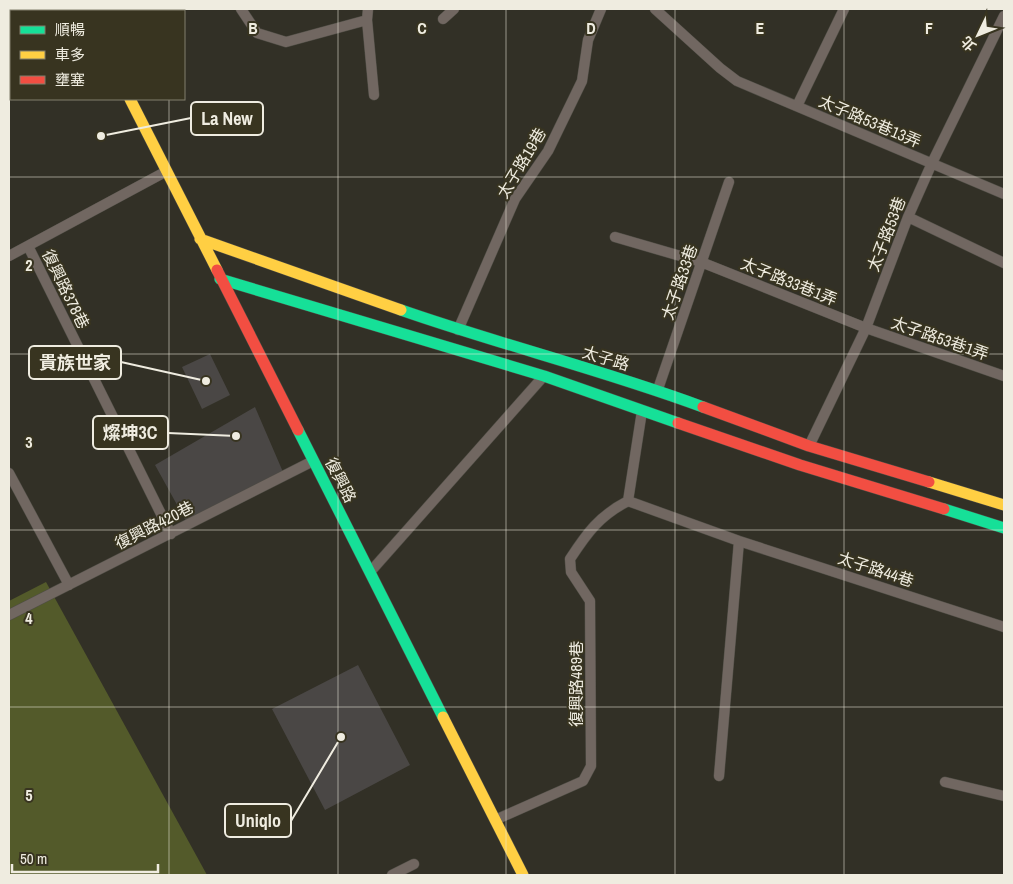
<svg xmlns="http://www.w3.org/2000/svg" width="1013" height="884" viewBox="0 0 1013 884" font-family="'Archivo Narrow','Noto Sans TC',sans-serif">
<rect width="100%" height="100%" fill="#323026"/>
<!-- green -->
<path fill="#535a2a" d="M46 582 207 875H9V601Z"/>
<!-- building -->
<path fill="#4a4745" d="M210 354 230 395 202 409 182 367Z
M255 407 283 472 186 521 155 465Z
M358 665 410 765 325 810 272 709Z"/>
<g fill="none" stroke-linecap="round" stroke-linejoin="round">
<!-- lane casing -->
<g stroke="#4f4d45" stroke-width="11">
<path id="lane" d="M241 9 257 33 286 42 367 20
M368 9 367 20 374 95
M655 9 720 68 737 81 1004 194
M443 19 454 9
M797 106 844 9
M908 217 1004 263
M615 237 701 262 866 328 1004 376
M28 246 171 534
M9 256 165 172
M458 330 515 199 548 151 582 81 588 40 601 9
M658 389 729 182
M810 444 866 328 908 217 932 163 1004 16
M9 473 69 585
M628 501 739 541 1004 627
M371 571 542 378
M9 615 313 461
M719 776 739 541
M945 782 1004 796
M495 820 583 781 591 766 590 601 571 572 570 559C587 533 599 516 628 501L642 411
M392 875 414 864"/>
</g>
<!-- fast casing -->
<g stroke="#4f4d45" stroke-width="12">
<path id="fast" d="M85 9 86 11
M220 279 544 376 678 423
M401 310C501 345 604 370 703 407
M298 430 443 717
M944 509 1004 528"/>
</g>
<!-- slow casing -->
<g stroke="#4f4d45" stroke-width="12">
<path id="slow" d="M130 99 217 270
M200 239 401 310
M929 482 1004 505
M443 717 523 875"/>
</g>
<!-- jam casing -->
<g stroke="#4f4d45" stroke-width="12">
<path id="jam" d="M217 270 298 430
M703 407 809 446 929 482
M678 423 800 465 944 509"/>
</g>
<!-- lane -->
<use href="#lane" stroke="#716761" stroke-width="10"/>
<!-- fast -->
<use href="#fast" stroke="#16e098" stroke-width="11"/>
<!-- slow -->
<use href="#slow" stroke="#ffcf43" stroke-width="11"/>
<!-- jam -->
<use href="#jam" stroke="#f24e42" stroke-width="11"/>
</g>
<!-- grid -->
<path fill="none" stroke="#efece0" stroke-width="1" stroke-opacity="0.55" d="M169 9V11M338 9V875M506 9V875M675 9V875M844 9V875M169 99V875M9 177H1004M9 354H1004M9 530H1004M9 707H1004"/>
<g text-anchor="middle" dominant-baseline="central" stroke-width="4" stroke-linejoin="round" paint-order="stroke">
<!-- street labels -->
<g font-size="16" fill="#efece0" stroke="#383420">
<text transform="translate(870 121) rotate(23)">太子路53巷13弄</text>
<text transform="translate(521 163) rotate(-59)">太子路19巷</text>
<text transform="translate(886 234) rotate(-69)">太子路53巷</text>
<text transform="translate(789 281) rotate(22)">太子路33巷1弄</text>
<text transform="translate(679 282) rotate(-71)">太子路33巷</text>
<text transform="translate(66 289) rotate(64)">復興路378巷</text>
<text transform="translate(940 338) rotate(19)">太子路53巷1弄</text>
<text transform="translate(606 358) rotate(17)">太子路</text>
<text transform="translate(341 480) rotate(63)">復興路</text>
<text transform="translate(154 525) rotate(-27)">復興路420巷</text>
<text transform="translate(876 569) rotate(18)">太子路44巷</text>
<text transform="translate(576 684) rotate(-90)">復興路489巷</text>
</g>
</g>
<g font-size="16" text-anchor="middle" font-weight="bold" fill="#efece0" stroke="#383420" stroke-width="4" stroke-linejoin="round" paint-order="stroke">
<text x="253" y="34">B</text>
<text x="422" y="34">C</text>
<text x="591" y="34">D</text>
<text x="760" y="34">E</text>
<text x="929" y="34">F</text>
<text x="29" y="271">2</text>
<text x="29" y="448">3</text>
<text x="29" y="624">4</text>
<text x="29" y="801">5</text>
</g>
<!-- callouts -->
<path fill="none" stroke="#efece0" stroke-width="2" d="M101 136L191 118M206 381L121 362M236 436L168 433M341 737L291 821"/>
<g fill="#efece0" stroke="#383420" stroke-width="2">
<circle cx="101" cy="136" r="5"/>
<circle cx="206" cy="381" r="5"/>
<circle cx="236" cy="436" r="5"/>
<circle cx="341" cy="737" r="5"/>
</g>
<g fill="#383420" stroke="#efece0" stroke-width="2">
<rect x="191" y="102" width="72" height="33" rx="5"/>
<rect x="29" y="346" width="92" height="33" rx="5"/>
<rect x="93" y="416" width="75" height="33" rx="5"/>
<rect x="225" y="804" width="66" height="33" rx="5"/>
</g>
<g font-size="18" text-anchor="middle" font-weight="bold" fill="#efece0">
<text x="227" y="125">La New</text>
<text x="75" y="369">貴族世家</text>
<text x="130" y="439">燦坤3C</text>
<text x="258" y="827">Uniqlo</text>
</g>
<!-- border -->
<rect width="1013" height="884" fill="none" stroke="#efece0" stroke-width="20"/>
<!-- legend -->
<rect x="10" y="10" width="175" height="90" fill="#383420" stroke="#817e6d"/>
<rect x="20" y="26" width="25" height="8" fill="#16e098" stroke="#817e6d"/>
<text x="55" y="35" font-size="15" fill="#efece0">順暢</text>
<rect x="20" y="51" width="25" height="8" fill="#ffcf43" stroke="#817e6d"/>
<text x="55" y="60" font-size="15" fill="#efece0">車多</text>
<rect x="20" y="76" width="25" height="8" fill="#f24e42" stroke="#817e6d"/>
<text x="55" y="85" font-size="15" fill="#efece0">壅塞</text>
<!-- north arrow -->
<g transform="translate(978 35) rotate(227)" stroke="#383420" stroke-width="4" paint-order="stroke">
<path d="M0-4L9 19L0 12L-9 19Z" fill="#efece0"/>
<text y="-8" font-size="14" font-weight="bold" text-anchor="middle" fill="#efece0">北</text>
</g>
<!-- scale -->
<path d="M12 864v8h146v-8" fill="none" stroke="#efece0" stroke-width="2.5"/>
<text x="20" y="864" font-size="15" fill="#efece0" stroke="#383420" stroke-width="4" paint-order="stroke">50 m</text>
</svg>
